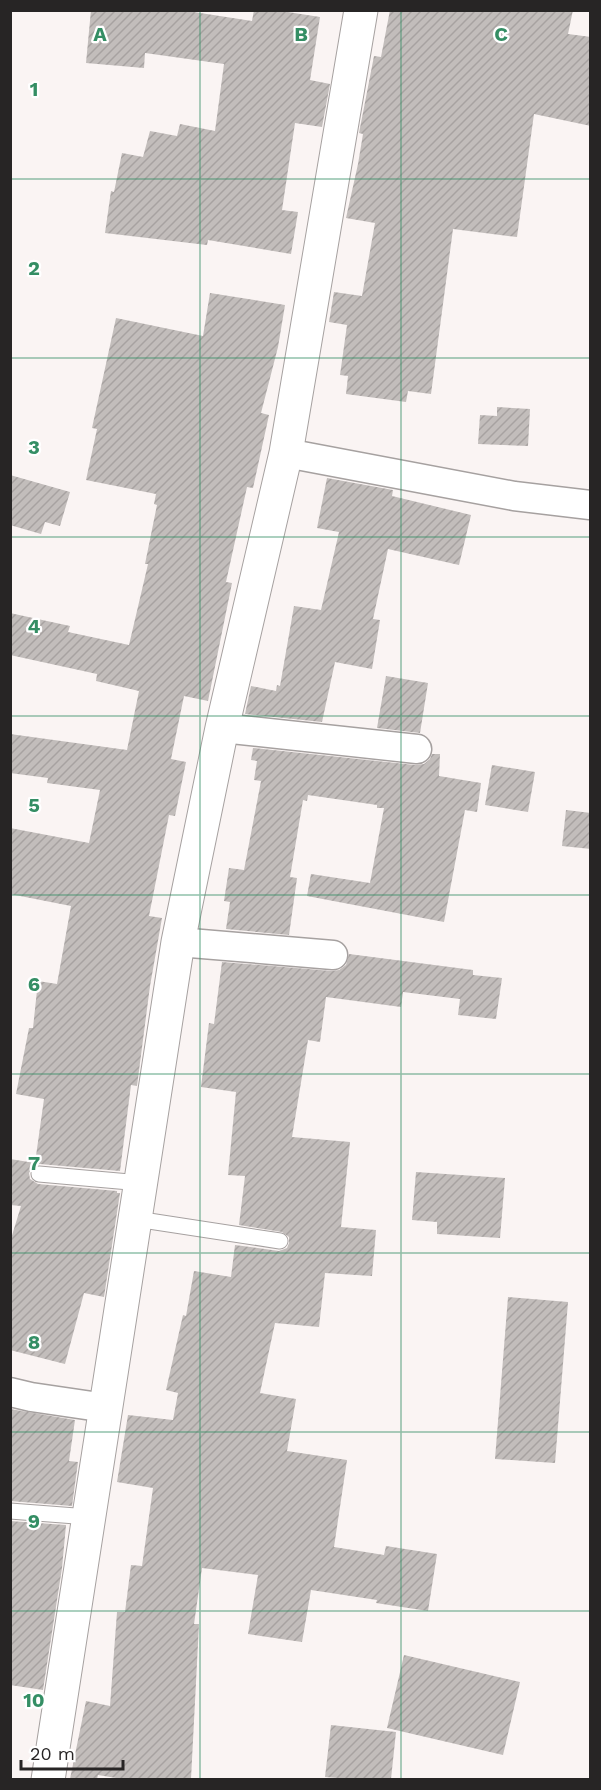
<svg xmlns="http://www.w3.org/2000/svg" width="601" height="1790" viewBox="0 0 601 1790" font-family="'Work Sans',sans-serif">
<defs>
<pattern id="building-hatch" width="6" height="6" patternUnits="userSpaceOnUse" patternTransform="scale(1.5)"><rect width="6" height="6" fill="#c2bdbb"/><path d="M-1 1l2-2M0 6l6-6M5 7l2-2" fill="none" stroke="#a7a2a1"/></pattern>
</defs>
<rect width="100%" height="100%" fill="#faf4f3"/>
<!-- building -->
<path fill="url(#building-hatch)" d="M91 10H181L252 21 254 10H275L320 17 310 80 330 84 322 127 295 123 282 210 298 212 291 254 208 240 207 245 105 233 111 191 114 192 122 153 143 157 150 131 177 136 180 124 215 131 224 64 145 53 144 68 86 63Z
M390 10H573L568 34 591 37V126L534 114 517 237 453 229 431 394 408 391 406 402 346 394 348 376 340 375 347 325 329 322 334 292 362 296 375 223 346 218 358 164 363 134 359 133 374 56 381 57Z
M210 293 285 305 278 347 261 413 269 415 253 488 247 487 226 582 232 583 208 701 184 696 171 759 186 762 175 816 169 815 149 916 162 918 150 986 137 1086 131 1085 120 1171 40 1164 34 1165 29 1173 30 1179 38 1184 117 1191V1193H120L104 1297 84 1293 65 1364 10 1350V1242L21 1206 10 1205V1159L35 1163 44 1099 16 1094 29 1028H33L38 981 57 984 71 906 10 894V828L89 843 100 790 47 783 48 778 10 773V734L127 750 139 691 96 681 97 674 10 655V613L70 626 68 632 129 645 148 564H145L157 505 154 504 156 494 86 480 97 429 92 428 116 318 203 336Z
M497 407 530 409 528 446 478 444 480 415 497 416Z
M10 475 70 492 60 526 45 522 41 534 10 525Z
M327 478 393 490 392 496 471 515 459 565 388 549 373 619 380 620 372 669 335 662 322 722 245 714 251 686 276 691 277 685 280 686 294 606 321 610 339 532 317 528Z
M386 676 428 683 420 733 377 728Z
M253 748 415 765 424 764 430 759 432 754H440L439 776 481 783 477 812 465 810 444 922 307 896 311 874 370 883 384 808H377V805L308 795 307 801 303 800 290 877 297 878 289 935 226 929 230 902 224 901 229 868 244 870 261 781 254 780 257 761 251 760Z
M492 765 535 772 528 812 485 805Z
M566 810 591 813V849L562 846Z
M349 954 473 970V975L502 978 496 1019 458 1015 460 999 403 992 401 1007 326 997 320 1042 308 1040 292 1137 350 1142 341 1227 376 1230 372 1276 325 1273 319 1327 275 1323 260 1393 296 1399 287 1451 347 1460 334 1547 384 1555 386 1546 437 1554 428 1611 376 1603 377 1600 311 1590 302 1642 248 1634 258 1575 202 1568 194 1624H199L191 1779H122L98 1775 97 1779H70L86 1701 110 1706 117 1612H125L131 1565 142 1566 153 1488 117 1482 128 1415 173 1420 178 1393 166 1390 183 1315 186 1316 194 1271 231 1277 235 1245 279 1251 287 1248 289 1243V1237L282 1232 239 1225 245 1176 228 1175 236 1092 201 1087 209 1023 214 1024 222 962 332 971 339 970 346 965Z
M416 1172 505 1178 500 1238 437 1234V1222L412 1220Z
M508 1297 568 1302 555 1463 495 1459Z
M10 1409 75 1420 69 1461 78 1462 72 1506 10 1501Z
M10 1521 66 1525 62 1568 43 1690 10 1685Z
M404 1655 520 1682 503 1755 387 1728Z
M331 1725 396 1732 391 1779H351L325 1777Z"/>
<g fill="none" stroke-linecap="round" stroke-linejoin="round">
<!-- lane casing -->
<g stroke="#a6a1a0" stroke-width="17">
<path id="lane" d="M39 1174 141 1183
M136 1219 280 1241
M10 1511 89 1517"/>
</g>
<!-- street casing -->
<g stroke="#a6a1a0" stroke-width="31">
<path id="street" d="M286 453 514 496 590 505
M222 728 417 749
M178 942 333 955
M10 1392 31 1397 106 1408"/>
</g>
<!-- secondary casing -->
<g stroke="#a6a1a0" stroke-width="35">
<path id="secondary" d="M48 1780 178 942 222 728 286 453 361 10"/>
</g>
<!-- lane -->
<use href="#lane" stroke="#fff" stroke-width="15"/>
<!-- street -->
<use href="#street" stroke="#fff" stroke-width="28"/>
<!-- secondary -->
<use href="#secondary" stroke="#fff" stroke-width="33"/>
</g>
<!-- grid -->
<path fill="none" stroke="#348e64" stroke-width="1.5" stroke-opacity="0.55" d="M200 10V1780M401 10V1780M10 179H590M10 358H590M10 537H590M10 716H590M10 895H590M10 1074H590M10 1253H590M10 1432H590M10 1611H590"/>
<g font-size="20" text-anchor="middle" font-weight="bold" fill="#348e64" stroke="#fff" stroke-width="4.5" stroke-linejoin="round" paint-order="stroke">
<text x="100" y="41">A</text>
<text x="301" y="41">B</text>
<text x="501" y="41">C</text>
<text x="34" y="96">1</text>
<text x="34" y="275">2</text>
<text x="34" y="454">3</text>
<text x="34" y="633">4</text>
<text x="34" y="812">5</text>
<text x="34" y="991">6</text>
<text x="34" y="1170">7</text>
<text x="34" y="1349">8</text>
<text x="34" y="1528">9</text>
<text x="34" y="1707">10</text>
</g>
<!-- border -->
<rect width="601" height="1790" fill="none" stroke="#272525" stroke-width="24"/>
<!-- scale -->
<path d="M21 1760v9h102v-9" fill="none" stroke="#272525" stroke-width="3"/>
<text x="30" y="1760" font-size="18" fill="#272525" stroke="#ffffff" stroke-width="4.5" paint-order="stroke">20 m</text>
</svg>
